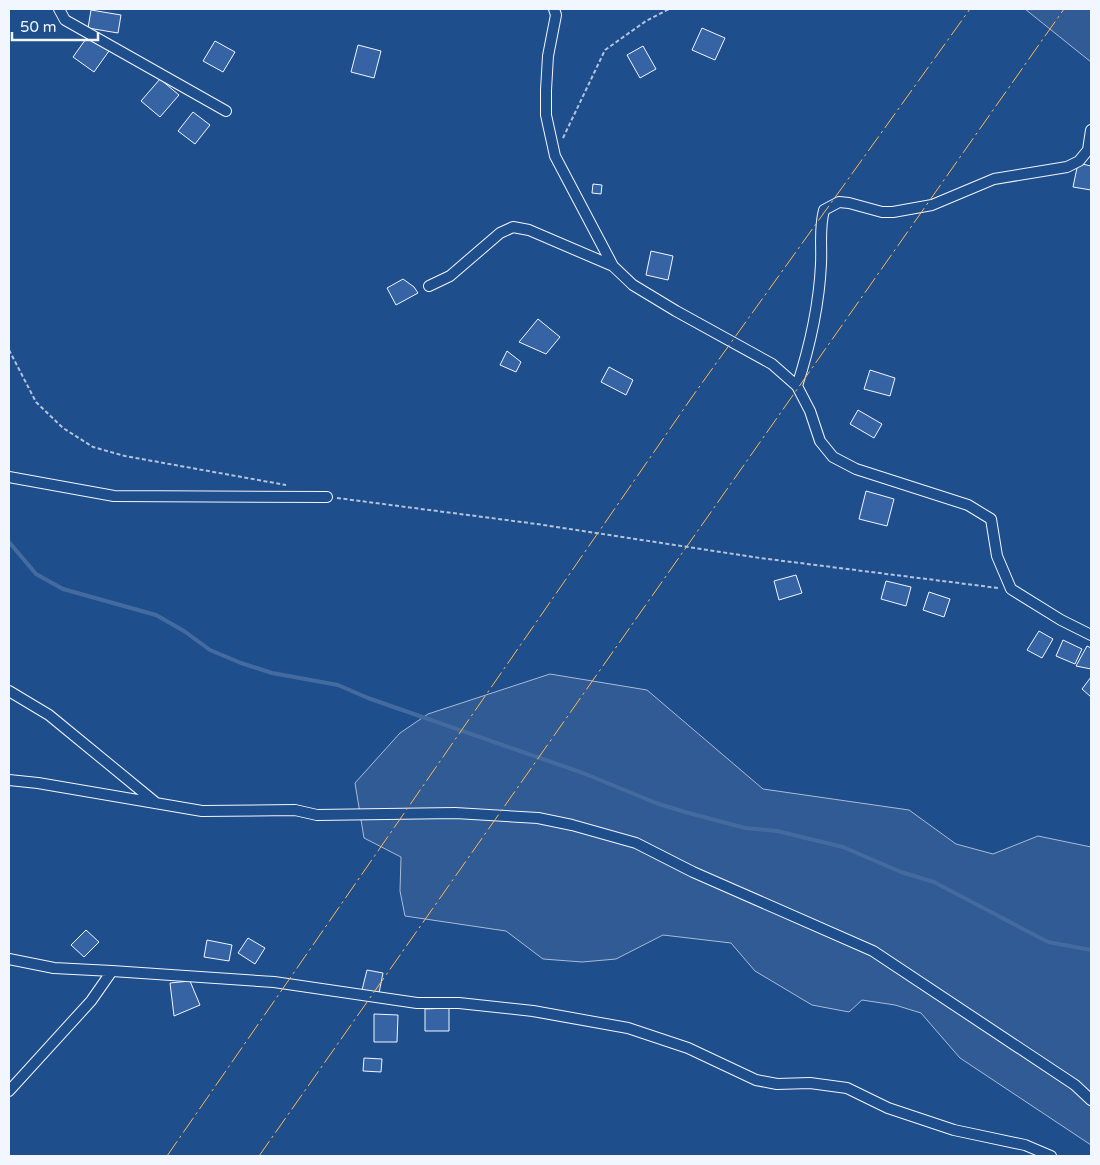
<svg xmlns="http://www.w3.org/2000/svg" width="1100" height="1165" viewBox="0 0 1100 1165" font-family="'Varela Round',sans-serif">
<rect width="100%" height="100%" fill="#1f4e8c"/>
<!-- built -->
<path fill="#305b95" stroke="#a8bbd7" d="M1025 9H1091V62Z
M550 674 647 690 763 789 909 810 956 844 993 854 1038 836 1091 847V1145L960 1058 921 1013 895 1005 862 1000 849 1012 812 1005 755 971 731 943 663 935 616 959 582 962 543 959 506 931 405 916 400 891 401 857 364 838 355 783 400 733 428 714Z"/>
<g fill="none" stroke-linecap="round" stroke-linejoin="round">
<!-- stream -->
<path stroke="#446ba0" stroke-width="4" d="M9 542 36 574 63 589 156 615 184 631 210 650 241 663 272 673 338 685 368 698 583 773 656 803 685 812 745 828 777 831 843 847 901 872 934 882 1048 942 1091 950"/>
</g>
<!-- building -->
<path fill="#3563a3" stroke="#f2f6ff" d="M91 10 121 15 118 33 88 28Z
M702 28 725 38 715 60 692 50Z
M88 36 109 51 94 72 73 57Z
M215 41 235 52 223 72 203 61Z
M358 45 381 51 374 78 351 72Z
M643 46 656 69 640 78 627 55Z
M160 79 179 95 160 117 141 101Z
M193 112 210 125 195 144 178 131Z
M1078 163 1091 166V190L1073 187Z
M593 184 602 185 601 194 592 193Z
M651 251 673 256 668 280 646 275Z
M403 279 414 287 418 293 396 305 387 288Z
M538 319 560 337 546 354 519 342Z
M507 351 521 362 516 372 500 365Z
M609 367 633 380 626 395 601 382Z
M870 370 895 378 890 396 864 389Z
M858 410 882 424 874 438 850 424Z
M866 491 894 499 887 526 859 519Z
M796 575 802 593 779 600 774 581Z
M886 581 911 587 906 606 881 599Z
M929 592 950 599 944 617 923 610Z
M1039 631 1053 639 1042 658 1027 650Z
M1063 640 1082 649 1075 664 1056 656Z
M1087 646 1091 648V669L1076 666Z
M1091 677V697L1082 689Z
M86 930 99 942 84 957 71 945Z
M248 938 265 948 255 964 238 953Z
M207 940 232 945 229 961 204 957Z
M367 970 383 973 379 993 362 990Z
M190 981 200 1005 174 1016 170 983Z
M449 1008V1031H425V1009Z
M374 1014 398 1015 397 1042H374Z
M364 1058 382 1059 381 1072 363 1071Z"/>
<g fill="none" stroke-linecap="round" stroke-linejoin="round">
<!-- minor casing -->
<g stroke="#f2f6ff" stroke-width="12">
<path id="minor" d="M59 9 65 20 226 111
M554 9 556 15 548 56 546 90V115L555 156 613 266 633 285 676 311 772 364 797 386 810 411 820 441 833 457 856 469 968 505 991 519 997 556 1011 589 1061 620 1091 635
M429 286 450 276 500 233 513 227 529 230 613 266
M797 386C810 346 819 306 821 264 822 245 819 229 824 210L839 202 849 203 882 212H893L932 205 994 179 1067 167 1079 161 1088 150 1091 130
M9 477 114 496 327 497
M9 691 49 715 155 802
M9 780 38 783 202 811 295 810 317 815 455 813 538 818 572 825 636 843 693 872 873 951 1075 1085 1091 1100
M9 959 54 968 112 971 274 982 417 1003H459L533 1011 628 1028 688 1048 756 1080 777 1084 810 1083 847 1088 888 1108 954 1130 1025 1145 1051 1156
M9 1091 91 1001 112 971"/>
</g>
<!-- path -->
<path stroke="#b3c4dc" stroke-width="2" stroke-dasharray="4 2.5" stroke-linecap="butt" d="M563 138 605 50 646 21 669 9
M9 350 36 402 63 428 93 447 125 456 286 485
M337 498 537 524 760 558 998 588"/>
<!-- minor -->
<use href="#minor" stroke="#1f4e8c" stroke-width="10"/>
<!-- power -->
<path stroke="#ffb74d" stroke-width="1" stroke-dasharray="18 4 2.5 4" stroke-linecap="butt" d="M167 1156 692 397 970 9
M259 1156 1064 9"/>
</g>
<!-- border -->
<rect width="1100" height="1165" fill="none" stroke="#f2f6ff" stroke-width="20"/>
<!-- scale -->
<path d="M12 32v8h86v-8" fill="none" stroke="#f2f6ff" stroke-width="2.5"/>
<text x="20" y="32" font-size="15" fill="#f2f6ff" stroke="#1f4e8c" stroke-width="4" paint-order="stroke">50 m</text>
</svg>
